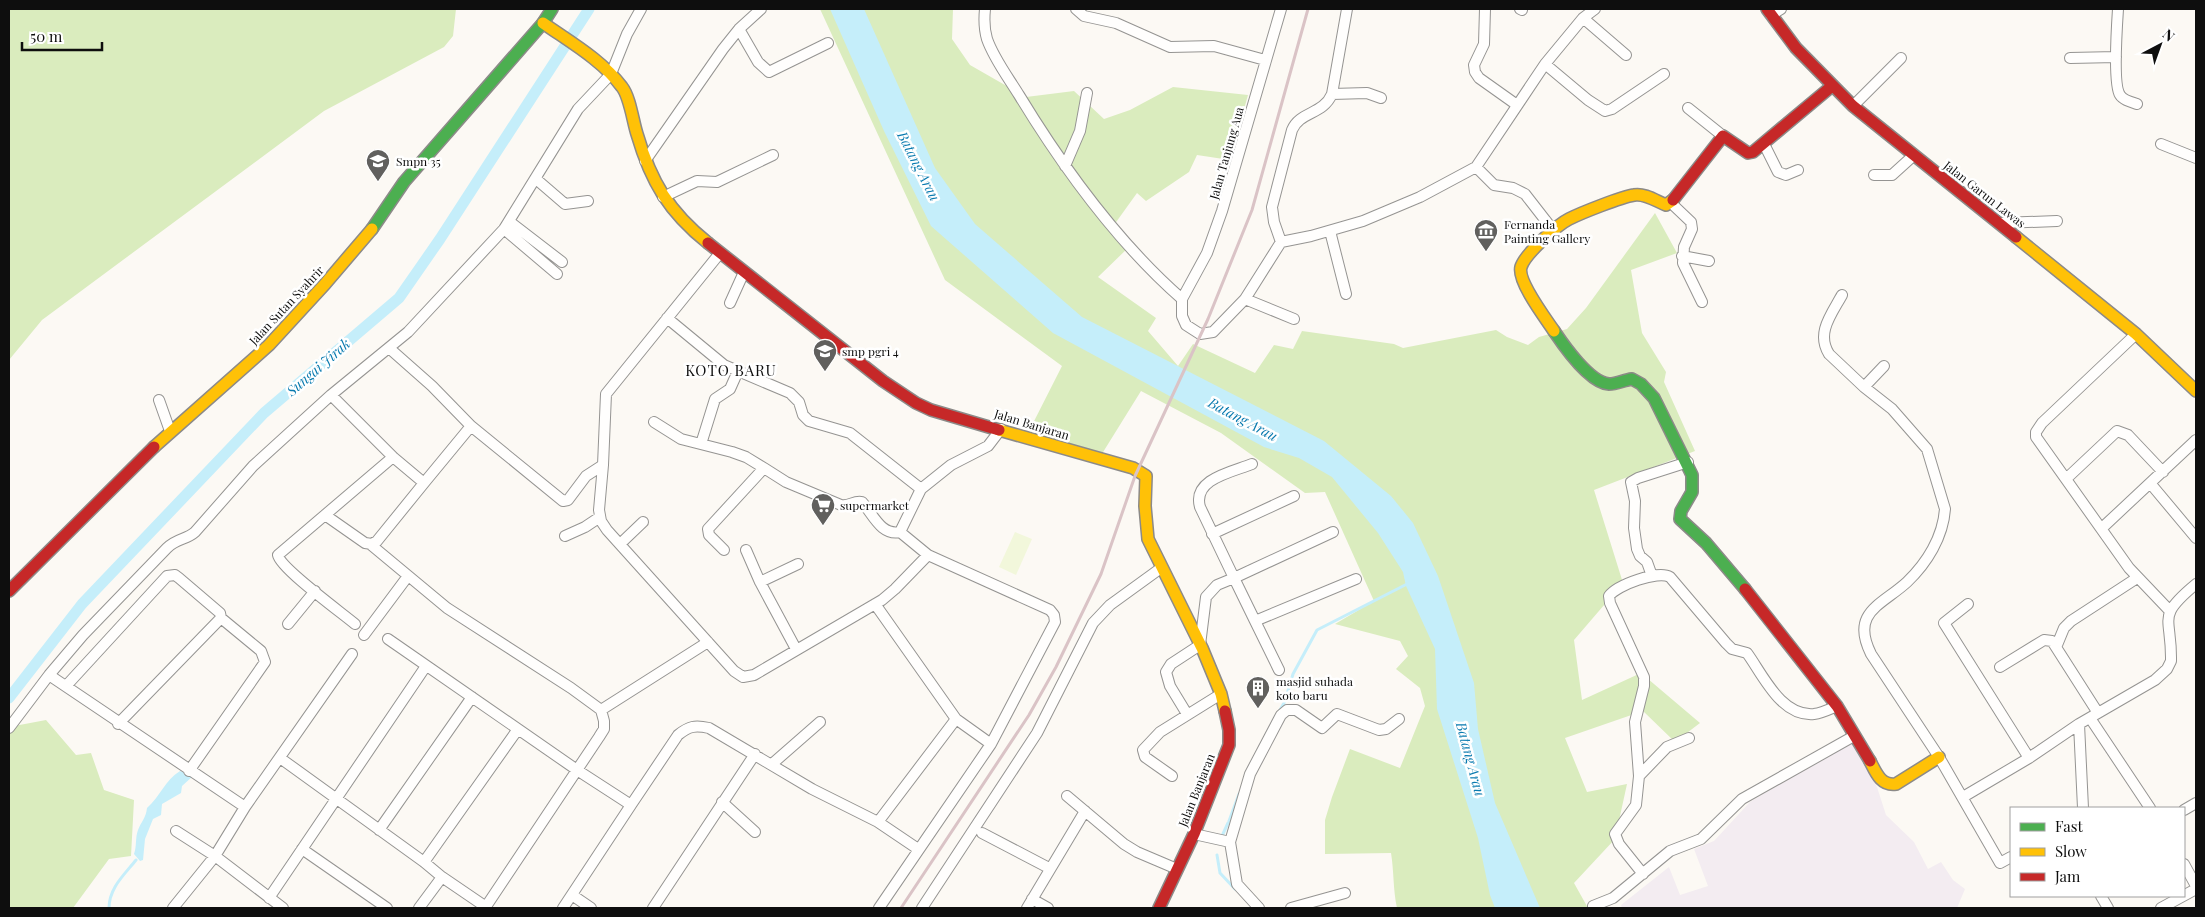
<svg xmlns="http://www.w3.org/2000/svg" width="2205" height="917" viewBox="0 0 2205 917" font-family="'Playfair Display',serif">
<rect width="100%" height="100%" fill="#fcf9f4"/>
<!-- industrial -->
<path fill="#f3ecf1" d="M1852 740 1877 787 1886 815 1914 842 1928 869 1941 862 1953 880 1965 889 1957 908H1622L1621 905 1669 867 1680 895 1708 886 1694 849 1714 841 1750 802Z"/>
<!-- forest -->
<path fill="#daecbe" d="M9 9H456L453 36 444 47 324 111 42 320 9 360Z
M820 9H953L952 39 970 65 1026 97 1074 91 1104 119 1130 110 1173 87 1248 95 1230 160 1197 155 1189 172 1146 201 1137 193 1114 225 1130 246 1098 277 1156 318 1148 331 1178 366 1193 344 1255 373 1274 345 1293 349 1302 331 1394 344 1403 348 1496 330 1507 337 1528 345 1539 337 1567 329 1586 308 1655 213 1677 253 1631 270 1642 333 1666 372 1664 382 1695 451 1594 490 1623 583 1574 640 1582 700 1641 673 1700 723 1675 742 1643 711 1565 738 1587 792 1627 784 1615 839 1574 883 1588 908H1397C1393 890 1394 871 1391 853L1325 854V820L1332 797 1350 749 1400 768 1425 706 1420 688 1396 669 1408 656 1400 641 1335 624 1374 601 1325 492 1305 493 1221 433 1141 391 1100 457 1027 435 1062 366 945 280Z
M46 720 76 755 91 753 104 790 134 800 131 856 109 859 73 908H9V727Z"/>
<!-- pitch -->
<path fill="#f2f7db" d="M1015 532 1032 539 1016 575 999 567Z"/>
<!-- water -->
<path fill="#c5eefa" d="M830 9H864L935 168 975 224 1082 317 1324 441 1391 496 1413 523 1438 576 1474 683 1478 729 1495 803 1540 908H1495L1490 895 1478 838 1437 709 1435 649 1406 586 1403 572 1378 533 1332 477 1299 458 1264 447 1053 333 931 226 884 131Z
M180 771 193 776 182 786 181 793 162 804 161 815 153 819 145 839 143 860 140 861 134 854C137 846 135 838 138 830 141 822 146 818 147 808 160 797 165 780 180 771Z"/>
<g fill="none" stroke-linecap="round" stroke-linejoin="round">
<!-- stream -->
<path stroke="#c5eefa" stroke-width="3" d="M1279 712 1285 701 1293 674 1317 630 1409 583
M1229 821 1239 794
M1222 836 1228 823
M1217 855 1220 873 1235 889
M109 908C109 888 124 875 136 860"/>
<!-- canal -->
<path stroke="#c5eefa" stroke-width="11" d="M9 698 82 604 264 413 399 298 440 239 589 9"/>
<!-- street casing -->
<g stroke="#959492" stroke-width="12">
<path id="street" d="M985 9C984 19 984 29 987 39 994 59 1008 77 1019 95 1064 169 1117 242 1182 299V316L1186 325 1200 334 1213 332 1245 299 1281 242 1311 236 1363 221 1420 197 1476 167 1545 64 1583 18 1595 9
M1076 9 1084 16 1116 23 1170 47 1214 46 1265 60
M1347 9 1332 94 1367 93 1381 98
M1485 9 1484 44 1474 65 1475 72 1479 78 1517 105
M1520 9 1522 10
M2118 9C2117 24 2113 85 2120 95 2123 100 2131 102 2137 104
M1771 15 1781 9
M1583 18 1626 55
M739 29 758 62 769 72 828 43
M2070 58 2116 57
M1545 64 1588 100 1605 111 1612 109 1664 74
M1853 106 1901 58
M1688 108 1723 136
M1764 144 1778 172 1786 175 1798 170
M2161 144 2196 158
M645 161 723 49 739 29 761 9
M1065 166 1080 131 1087 93
M1476 167 1494 185 1513 188 1525 194 1553 230
M1874 175H1892L1913 156
M536 179 565 204 588 201
M663 197 697 181 717 182 773 155
M1670 202 1691 222 1692 229 1684 247 1683 263 1702 302
M510 222 562 262
M2001 223 2057 221
M504 229 557 274
M1330 231 1346 294
M1281 242 1274 222 1272 207 1292 130C1300 111 1323 115 1332 94
M720 253 606 394 603 465 599 510 601 521 607 530 734 671 743 677 754 675 882 600 895 589 928 555
M1682 256 1709 261
M1842 295C1831 315 1816 333 1829 354L1864 387 1892 409 1927 449 1945 509C1943 537 1927 563 1907 582 1882 605 1850 612 1871 654L1939 757 2000 863 2011 857
M1182 299 1207 253 1222 211 1281 9
M1245 299 1294 319
M730 303 744 272
M667 318 724 365 790 393 799 402 803 415 809 421 850 433 921 489
M2136 334 2042 423 2036 432V437L2129 568 2169 610
M389 348 432 386 471 426 424 483
M1864 387 1884 366
M159 400 170 431
M654 422 681 439 732 452 746 457 764 468
M471 426 563 501 568 500 586 476 603 465
M701 444 715 399 730 389 738 371
M1252 464C1232 472 1192 479 1200 507L1234 578 1333 532
M2066 479 2117 431 2128 435 2163 472
M2150 483 2196 538
M325 515 365 543 372 544 377 541 424 483 393 457 331 395
M2102 528 2196 440
M1212 534 1294 496
M565 536 585 527 600 517
M370 544 447 608 571 688 597 707 601 710 604 721V729L599 737 485 908
M620 544 643 522
M724 550 709 535 708 529 764 468 786 482 841 505C849 507 854 500 862 502 873 514 881 536 900 532
M746 550 760 582 796 649
M1652 576 1647 562 1640 556 1637 549 1634 528 1635 501 1631 482 1638 478 1688 462
M760 582 798 564
M875 604 956 719 991 744
M1968 604 1944 623 2029 758 2079 724 2155 680 2167 669 2171 661C2172 616 2155 618 2196 584
M1255 621 1279 670
M288 624 315 591
M355 624C342 613 280 568 278 555L393 457
M364 635 408 576
M388 639 577 770 631 805 563 908
M2057 645 2064 628 2071 621 2137 578
M2000 667 2044 640 2052 641 2098 713
M49 675 245 807
M66 686 167 576 175 575 179 578 220 613 221 618 118 724
M601 710 708 642
M1187 714 1170 686 1166 672 1171 664 1200 645 1206 597 1217 585 1234 578 1255 621 1356 579
M2090 718 2150 808
M2079 724 2083 808
M9 728 49 675 83 635 167 548C177 538 186 540 195 532L253 466 331 395 408 332 504 229 578 109 611 74 627 34 641 9
M280 758 424 862 442 877 486 907
M772 764 820 722
M189 771 265 662 261 651 221 618
M1172 776 1145 757 1143 750 1160 732 1221 694
M1639 776 1635 722 1644 686V677L1610 603 1609 596C1617 585 1658 570 1670 577L1726 643 1732 649 1747 653C1763 675 1781 717 1814 714 1822 713 1830 709 1837 706
M1067 796 1124 844 1137 852 1177 869
M1963 797 2029 758
M722 802 755 832
M631 805 678 735C689 726 695 725 709 728L812 789 878 822 918 849
M2184 810 2196 803
M878 822 956 719
M379 830 472 697
M176 831 215 856 283 908
M982 833 1049 868
M1194 834 1230 842 1237 884 1259 908
M1230 842 1250 774 1281 715 1287 710H1296L1322 728 1337 714 1379 730 1386 729 1399 719
M302 849 387 908
M424 862 518 729
M2184 864 2196 886
M1643 874 1619 844 1615 834 1636 805 1639 776 1667 747 1689 738
M572 895 591 908
M2101 896 2108 908
M269 898 426 666
M1032 899 1048 908
M1593 906 1613 898 1670 851 1701 839 1742 799 1854 736
M173 908 215 856 245 807 352 654
M419 908 442 877
M653 908 755 754
M879 908 991 744 1055 622 1054 615 1050 610 928 555 900 532 921 489 951 465 988 446 1001 429
M922 908 1037 733 1093 623 1110 605 1161 568
M1027 908 1085 811
M1291 908 1345 893
M2161 908 2196 889"/>
</g>
<!-- fast casing -->
<g stroke="#8c8a88" stroke-width="14">
<path id="fast" d="M372 229 404 182 543 23 552 9
M1554 331C1564 346 1590 383 1609 384 1617 384 1624 380 1632 379L1641 384 1654 398 1692 475V492L1681 511 1680 519 1706 543 1745 589"/>
</g>
<!-- slow casing -->
<g stroke="#8c8a88" stroke-width="14">
<path id="slow" d="M543 23C570 42 602 60 622 87 630 97 633 122 637 134 651 182 669 212 708 243
M2016 237 2136 334 2196 391
M1554 331C1546 319 1517 281 1521 267 1525 254 1557 225 1569 219 1581 213 1621 197 1634 195 1645 193 1656 201 1666 205L1673 200
M999 430 1133 468 1146 476 1145 506 1148 539 1202 648 1221 694 1225 711
M154 447 269 345 325 284 372 229
M1870 761C1876 773 1881 786 1896 784L1939 757"/>
</g>
<!-- jam casing -->
<g stroke="#8c8a88" stroke-width="14">
<path id="jam" d="M1767 9 1796 48 1853 106 2016 237
M1673 200 1723 136 1748 153 1753 152 1832 86
M708 243 883 381 916 403 931 410 999 430
M1745 589 1837 706 1870 761
M9 591 154 447
M1159 908 1194 834 1229 745V730L1225 711"/>
</g>
<!-- street -->
<use href="#street" stroke="#fffefd" stroke-width="10"/>
<!-- fast -->
<use href="#fast" stroke="#4caf50" stroke-width="11"/>
<!-- slow -->
<use href="#slow" stroke="#ffc107" stroke-width="11"/>
<!-- jam -->
<use href="#jam" stroke="#c62828" stroke-width="11"/>
<!-- rail -->
<path stroke="#dac3c6" stroke-width="3" d="M901 908 1029 715 1056 667 1101 574 1135 476 1208 319 1252 210 1308 9"/>
</g>
<!-- icons -->
<defs>
<g id="school-pin" transform="scale(1.25)"><path d="M0 17L-7.5 6A9.5 9.5 0 1 1 7.5 6Z" fill="#61605e" stroke="#fff"/><path d="M0-5L7-2L0 1L-7-2ZM-4 1L0 2.5L4 1V4Q0 6-4 4Z" fill="#fff"/></g>
<g id="museum-pin" transform="scale(1.25)"><path d="M0 17L-7.5 6A9.5 9.5 0 1 1 7.5 6Z" fill="#61605e" stroke="#fff"/><path d="M0-6L6-3V-2H-6V-3ZM-5-1h2V3h-2ZM-1-1h2V3h-2ZM3-1h2V3H3ZM-6 4H6V6H-6Z" fill="#fff"/></g>
<g id="supermarket-pin" transform="scale(1.25)"><path d="M0 17L-7.5 6A9.5 9.5 0 1 1 7.5 6Z" fill="#61605e" stroke="#fff"/><path d="M-6-5.5h2.5l.6 2H6L4.5 2H-2.5L-4.4-4H-6ZM-1.5 3.2a1.3 1.3 0 1 0 .1 0ZM3 3.2a1.3 1.3 0 1 0 .1 0Z" fill="#fff"/></g>
<g id="building-pin" transform="scale(1.25)"><path d="M0 17L-7.5 6A9.5 9.5 0 1 1 7.5 6Z" fill="#61605e" stroke="#fff"/><path d="M-4-6H4V6H1V3H-1V6H-4ZM-2.5-4.3h1.7v1.8h-1.7ZM.8-4.3h1.7v1.8H.8ZM-2.5-1h1.7V.8h-1.7ZM.8-1h1.7V.8H.8Z" fill="#fff"/></g>
</defs>
<g fill-rule="evenodd">
<use href="#school-pin" x="378" y="161"/>
<use href="#museum-pin" x="1486" y="231"/>
<use href="#school-pin" x="825" y="351"/>
<use href="#supermarket-pin" x="823" y="505"/>
<use href="#building-pin" x="1258" y="688"/>
</g>
<g text-anchor="middle" dominant-baseline="central" stroke-width="5" stroke-linejoin="round" paint-order="stroke">
<!-- street labels -->
<g font-size="12" fill="#0e0e0e" stroke="#fff">
<text transform="translate(1226 153) rotate(-74)">Jalan Tanjung Aua</text>
<text transform="translate(1985 194) rotate(38)">Jalan Garun Lawas</text>
<text transform="translate(286 305) rotate(-47)">Jalan Sutan Syahrir</text>
<text transform="translate(1032 424) rotate(17)">Jalan Banjaran</text>
<text transform="translate(1196 790) rotate(-68)">Jalan Banjaran</text>
</g>
<!-- poi labels -->
<g font-size="12" fill="#0e0e0e" stroke="#fff" text-anchor="start">
<text x="396" y="161">Smpn 35</text>
<text x="1504" y="224">Fernanda<tspan x="1504" dy="14">Painting Gallery</tspan></text>
<text x="842" y="351">smp pgri 4</text>
<text x="840" y="505">supermarket</text>
<text x="1276" y="681">masjid suhada<tspan x="1276" dy="14">koto baru</tspan></text>
</g>
<!-- water labels -->
<g font-size="14" font-style="italic" fill="#097aaf" stroke="#fff">
<text transform="translate(919 166) rotate(63)">Batang Arau</text>
<text transform="translate(318 367) rotate(-41)">Sungai Jirak</text>
<text transform="translate(1243 419) rotate(28)">Batang Arau</text>
<text transform="translate(1471 759) rotate(75)">Batang Arau</text>
</g>
<!-- quarter labels -->
<g font-size="15" letter-spacing="1" fill="#0e0e0e" stroke="#fff">
<text x="731" y="370">KOTO BARU</text>
</g>
</g>
<!-- border -->
<rect width="2205" height="917" fill="none" stroke="#0e0e0e" stroke-width="20"/>
<!-- legend -->
<rect x="2010" y="807" width="175" height="90" fill="#ffffff" stroke="#9f9f9f"/>
<rect x="2020" y="823" width="25" height="8" fill="#4caf50" stroke="#9f9f9f"/>
<text x="2055" y="832" font-size="15" fill="#0e0e0e">Fast</text>
<rect x="2020" y="848" width="25" height="8" fill="#ffc107" stroke="#9f9f9f"/>
<text x="2055" y="857" font-size="15" fill="#0e0e0e">Slow</text>
<rect x="2020" y="873" width="25" height="8" fill="#c62828" stroke="#9f9f9f"/>
<text x="2055" y="882" font-size="15" fill="#0e0e0e">Jam</text>
<!-- north arrow -->
<g transform="translate(2160 45) rotate(41)" stroke="#ffffff" stroke-width="4" paint-order="stroke">
<path d="M0-4L9 19L0 12L-9 19Z" fill="#0e0e0e"/>
<text y="-8" font-size="14" font-weight="bold" text-anchor="middle" fill="#0e0e0e">N</text>
</g>
<!-- scale -->
<path d="M22 42v8h80v-8" fill="none" stroke="#0e0e0e" stroke-width="2.5"/>
<text x="30" y="42" font-size="15" fill="#0e0e0e" stroke="#ffffff" stroke-width="4" paint-order="stroke">50 m</text>
</svg>
